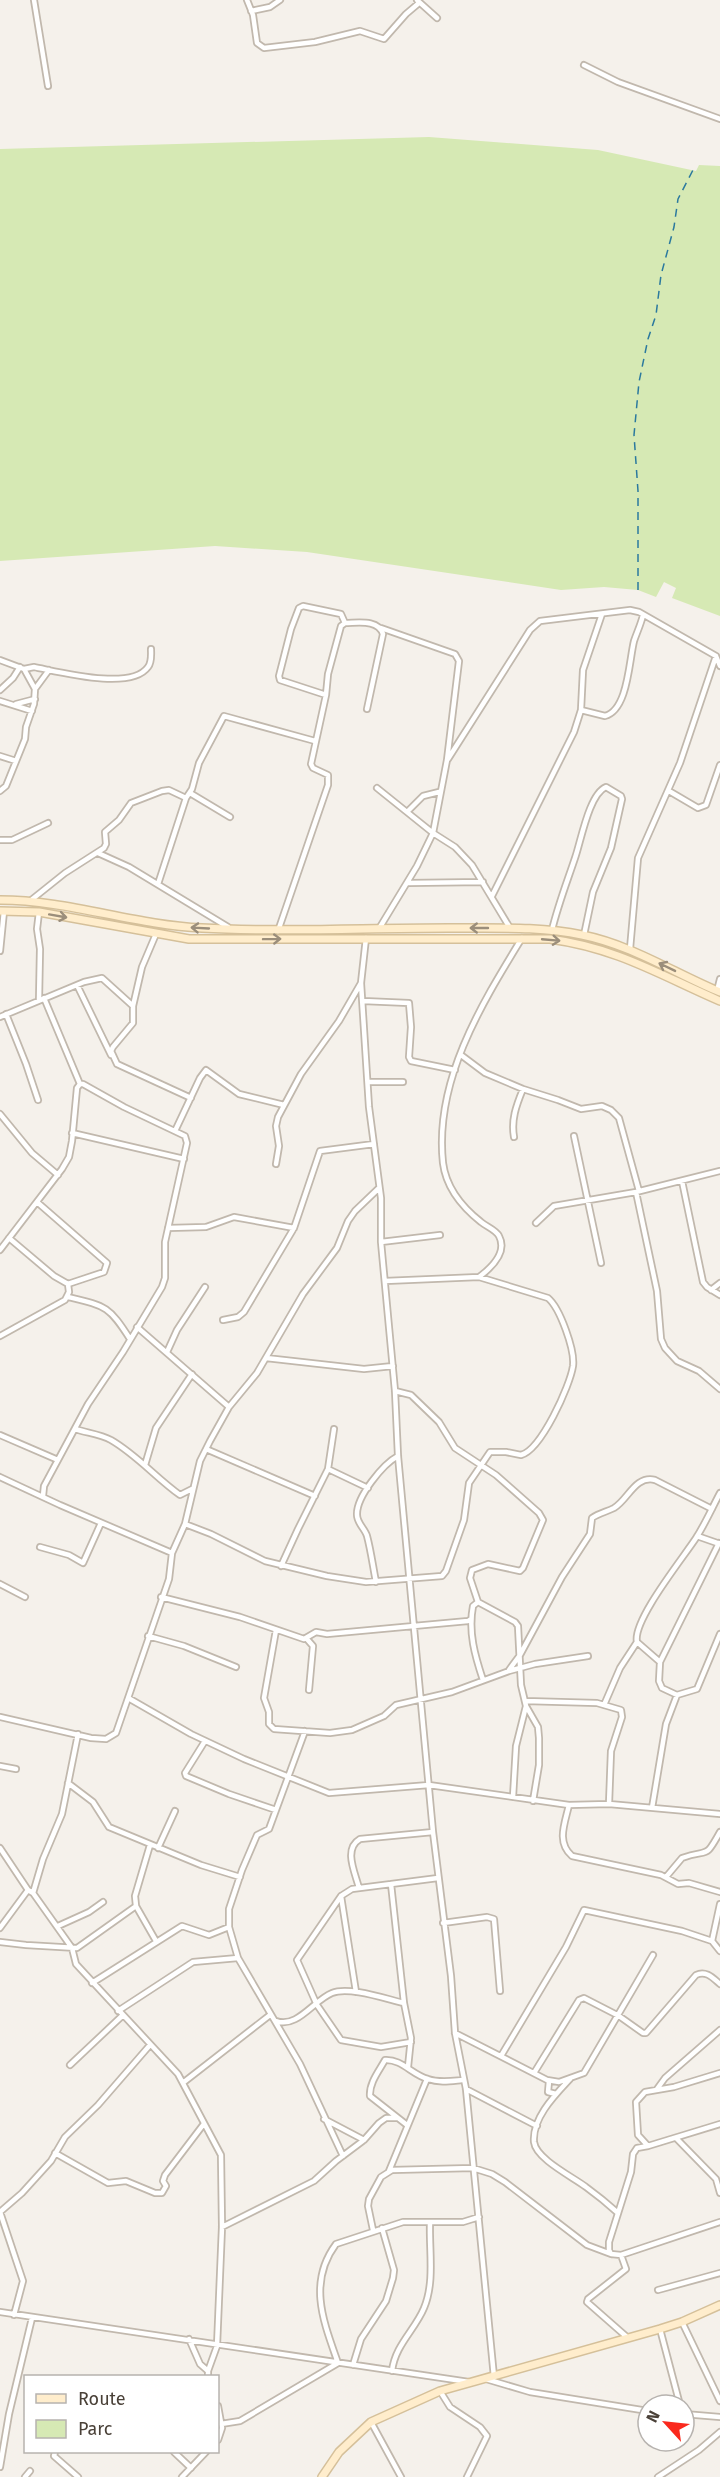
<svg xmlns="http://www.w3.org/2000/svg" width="720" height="2477" viewBox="0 0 720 2477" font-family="'Fira Sans',sans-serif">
<rect width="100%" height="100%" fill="#f5f1eb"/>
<!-- green -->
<path fill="#d6e9b4" d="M429 137 598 150 696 171 699 165 720 166V616L672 598 676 588 664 582 656 597 638 590 604 587 561 590 307 552 215 546 0 561V149Z"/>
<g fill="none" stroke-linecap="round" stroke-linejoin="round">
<!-- ferry -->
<path stroke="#2b799e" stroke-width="1.5" stroke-dasharray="8 6" stroke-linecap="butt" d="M638 590V491L634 435 639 382 648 339 656 315 661 275 674 227 678 199 693 170"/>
<!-- street casing -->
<g stroke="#c1b8ad" stroke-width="8">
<path id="street" d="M34 0 48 86
M247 0 253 15 257 43 264 48 315 42 360 31 384 39 406 14 419 3
M417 0 437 18
M251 11 270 7 280 0
M584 65 618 82 720 119
M0 660 24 669 35 689 34 704 26 727 25 739 6 786 0 791
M24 669 34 667C60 672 131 691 148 667 152 662 151 655 151 649
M35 689 49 670
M0 690 13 678 20 667
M326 695 280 680 279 676 291 629 299 608 303 606 341 614 345 623
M0 701 32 711
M16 704 35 699
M581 710 605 716C628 710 629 661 634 641 637 632 641 624 643 615
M0 756 16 761
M448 759 530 630 540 621 630 610 639 612 716 656 720 666
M377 788 433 833 455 847 472 865 510 928
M669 791 698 808 706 805 720 765
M190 793 230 817
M407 812 423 796 439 792
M0 840H12L48 823
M98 853 129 867 228 927
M408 883 483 882
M158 884 186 798 192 789 199 763 224 716 315 741
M492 896 574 732 581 710 583 670 602 614
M30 901 65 873 104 848 106 844 105 832 119 820 131 803 162 791 169 790 186 798
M380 927 417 866 433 833 447 760 459 661 455 654 381 628
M552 930C558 905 567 882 575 858 581 841 589 794 606 787L621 796 622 799 611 848 593 892 584 935
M278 931 328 785V775L313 768 311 764 326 695 328 674 341 626 345 623C358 623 378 619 383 634L367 709
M366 938 361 983 369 1107 381 1198V1242L395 1391 398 1456 433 1832 451 1976 455 2033 466 2089 494 2377
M630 949 638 858 680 763 716 656
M0 951 4 911
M77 985 111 1055
M717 991 720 979
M44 998 80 1084
M39 1000 40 949 37 929 39 912
M363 1001 409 1003 411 1027 409 1057 411 1061 455 1070
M133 1006 142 967 156 934
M6 1014 26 1064 38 1100
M0 1017 84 982 102 978 133 1006V1023L113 1047 111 1051 117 1064 191 1098
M461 1055 485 1073 523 1089 558 1100 581 1109 602 1106 611 1110 619 1118 639 1191
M368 1082H403
M0 1114 32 1153 58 1175
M175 1131 200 1078 206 1070 239 1094 284 1105
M72 1133 184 1159
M574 1136 601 1263
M514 1137C511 1120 516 1106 523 1089
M276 1164 279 1146 276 1126 278 1117 301 1074 339 1021 361 983
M682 1181 703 1282 707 1287 720 1295
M636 1192 657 1291 661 1339 665 1348 677 1361 699 1371 720 1389
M37 1202 107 1263 104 1272 68 1284
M536 1223 554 1206 636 1192 720 1171
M168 1228 206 1227 234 1217 294 1228
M9 1238 54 1276 68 1284
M381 1242 440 1235
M0 1250 62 1169 69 1157 72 1141 77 1088 80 1084H83L124 1107 185 1136 187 1143 165 1242V1278L162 1287 123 1352 88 1404 44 1486 43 1496
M479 1277C491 1268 508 1253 499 1236 496 1230 487 1227 481 1222 462 1207 446 1187 443 1163 434 1081 481 1005 522 938
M711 1290 720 1283
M68 1297C106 1306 109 1306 130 1339
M223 1320 238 1317 244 1312 294 1228 320 1151 374 1144
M137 1327 229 1407
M0 1336 65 1300 69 1292 68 1284
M167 1352 177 1330 205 1287
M266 1358 364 1369 393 1366
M395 1391 411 1395 439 1422 455 1448 496 1475 539 1513 543 1520 523 1568 520 1571 488 1564 472 1570 470 1578 478 1602 515 1622 518 1626 521 1685 526 1706 538 1727 539 1738V1765L533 1801
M75 1429C87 1433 100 1434 111 1440 137 1455 156 1478 180 1495L192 1489
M0 1435 58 1460
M206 1449 315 1496
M145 1465 156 1428 192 1374
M328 1469 368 1488
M0 1477 60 1505 172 1553
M185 1524 211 1534 265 1561 327 1576 366 1582 442 1576 446 1571 464 1520 469 1483 490 1452H506L521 1455C541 1450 570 1386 573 1366 575 1350 560 1308 548 1298L479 1277 385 1281
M697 1536 720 1544
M719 1543 660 1662 659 1681 662 1688 677 1695 697 1689 720 1634
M40 1547 69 1555 83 1563 101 1523
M281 1566 298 1529 328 1469 334 1429
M376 1582C373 1567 371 1551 367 1536 365 1529 357 1523 357 1515 356 1497 383 1464 398 1456
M0 1584 25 1597
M161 1597 240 1617 304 1639 316 1632 327 1634 468 1621 471 1619
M478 1602 473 1606C468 1632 475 1656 483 1680
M276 1630 264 1698 269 1712V1724L274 1729 330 1733 352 1730 384 1716 396 1705 452 1692 509 1671 535 1664 588 1656
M148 1636 184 1646 236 1667
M306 1638 313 1646 309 1690
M660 1662 637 1642C632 1621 683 1558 696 1538 705 1524 712 1508 720 1493
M509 1670 520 1655 562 1577 590 1534 592 1518C599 1513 606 1512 614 1508 628 1500 635 1475 655 1480L712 1509
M130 1699 191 1734 244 1759 329 1793 429 1785 569 1805 609 1804 720 1814
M525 1701 597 1703 621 1710 622 1717 611 1751 609 1804
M604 1705 620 1668 637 1642
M0 1717 91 1738 106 1739 116 1733 169 1579 172 1553 185 1524 200 1461 210 1441 229 1407 257 1373 303 1294 337 1248 348 1221 355 1211 378 1189
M305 1731 269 1829 257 1835 242 1870 229 1909V1927L238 1958 300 2064 343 2156
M205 1741 185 1773 186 1776 229 1794 276 1810
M0 1766 16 1769
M68 1783 93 1802 109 1827 201 1865 240 1877
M513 1797 516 1746 526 1706
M569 1805C565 1823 556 1842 572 1856L661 1875 678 1884 689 1883 720 1892
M652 1808 666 1724 677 1695
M150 1845 135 1896 136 1906 156 1941
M0 1848 28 1890 33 1893 72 1948 76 1964 178 2074 221 2155 222 2227 217 2346 208 2371V2376
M158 1848 175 1811
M666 1877 682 1858C709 1848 704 1861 720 1832
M391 1884 404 2003 411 2038 408 2067
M359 1888C355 1872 343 1849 360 1839L433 1832
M33 1893 43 1859 62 1814 78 1734
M341 1896 297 1960 317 2005 341 2040 381 2047 411 2042
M443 1923 487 1917 494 1919 500 1991
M58 1926 89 1912 103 1902
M0 1928 28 1890
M712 1941 720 1904
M0 1942 26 1945 77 1948 136 1906
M92 1983 182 1926 209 1935 229 1927
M356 1992 341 1896 352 1889 438 1878
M118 2011 193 1962 238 1958
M276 2021C297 2029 314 2000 332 1993 349 1986 386 1999 404 2003
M455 2033 547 2080 559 2082 584 2073 653 1955
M501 2056 566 1947 584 1910 682 1931 712 1941 720 1951
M70 2065 123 2015
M534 2073 579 2000 584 1998 619 2016 643 2033H646L696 1975C706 1970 713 1978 720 1984
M720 2073 674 2087 645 2092 636 2102 638 2135 648 2146 720 2124
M570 2079C555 2095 532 2118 534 2142 536 2159 573 2177 586 2187 597 2195 608 2204 618 2213
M549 2081 548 2092 556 2094
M184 2082 270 2015
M466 2089 537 2126
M657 2089 665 2078 720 2030
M324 2119 364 2140
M407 2125 370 2096C369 2083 379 2071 385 2060 402 2059 412 2075 428 2079 439 2083 451 2081 462 2080
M676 2138 716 2179 720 2193
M648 2146 637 2148 633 2154 631 2172 609 2242V2250L611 2254 621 2255 720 2222
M55 2153 108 2183 126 2181 155 2193H162L166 2186 163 2181 165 2175 203 2125
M389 2171 427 2079
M0 2212 22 2193 51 2161 65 2137 98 2105 150 2045
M0 2212 23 2281 14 2315
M222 2227 314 2181 336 2161 364 2140 379 2123 386 2118H398
M373 2230 368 2206 369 2199 381 2177 392 2170 473 2168 492 2174 505 2182 587 2245 611 2254
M621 2255 626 2269 588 2299 587 2302 628 2338
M658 2290 720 2273
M0 2312 469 2382
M682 2322 720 2401
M660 2329 680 2405
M189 2339 200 2364 208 2371
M353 2365 361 2339 386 2301 393 2278 394 2270 382 2228
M392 2371C395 2345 415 2330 424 2308 435 2282 429 2250 430 2223
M486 2379 530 2392 648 2411
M440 2391 450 2407 480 2427 487 2436 467 2477
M218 2406 222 2428 218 2440
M684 2414 720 2417
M371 2422 401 2477
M221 2424 240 2421 338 2363C324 2323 307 2283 336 2244L403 2222H463L479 2217
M55 2452 54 2456 78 2477
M174 2452 191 2468
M0 2467 9 2414 32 2318
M25 2477 30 2471
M182 2477 206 2452
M658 2477 699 2450 720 2432"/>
</g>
<!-- secondary casing -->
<g stroke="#d5c09a" stroke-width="10">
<path id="secondary" d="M0 900C68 900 134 925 202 928 289 933 377 927 465 928 504 928 544 927 582 935 632 945 674 973 720 992
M0 911 39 912 189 939H550C617 948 660 975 720 1001
M322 2477 339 2452 371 2422 440 2391 660 2329 682 2322 720 2305"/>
</g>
<!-- street -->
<use href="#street" stroke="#fff" stroke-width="4.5"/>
<!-- secondary -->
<use href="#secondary" stroke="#ffedcc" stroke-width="7"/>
</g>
<!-- one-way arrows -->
<defs><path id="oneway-shaft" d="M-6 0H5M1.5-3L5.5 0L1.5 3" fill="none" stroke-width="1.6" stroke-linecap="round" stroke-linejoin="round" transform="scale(1.5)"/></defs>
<g stroke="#9b8e7b">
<use href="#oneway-shaft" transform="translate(58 916) rotate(10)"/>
<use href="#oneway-shaft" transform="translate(200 928) rotate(-177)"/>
<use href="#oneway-shaft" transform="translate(479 928) rotate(-180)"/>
<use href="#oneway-shaft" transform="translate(272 939) rotate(-1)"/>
<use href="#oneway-shaft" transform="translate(551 940) rotate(5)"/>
<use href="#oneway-shaft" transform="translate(667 967) rotate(-154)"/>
</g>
<!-- legend -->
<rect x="24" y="2375" width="195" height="78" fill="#ffffff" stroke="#b7b3af" stroke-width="1.5"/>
<rect x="36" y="2394" width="30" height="9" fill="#ffedcc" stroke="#b7b3af" stroke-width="1.5"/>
<text x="78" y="2405" font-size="18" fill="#4a4138">Route</text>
<rect x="36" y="2420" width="30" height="18" fill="#d6e9b4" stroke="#b7b3af" stroke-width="1.5"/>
<text x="78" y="2435" font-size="18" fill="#4a4138">Parc</text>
<!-- north arrow -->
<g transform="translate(666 2423) rotate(297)"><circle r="28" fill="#ffffff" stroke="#b7b3af" stroke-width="1.5"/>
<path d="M0-4.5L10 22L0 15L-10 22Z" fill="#fa291d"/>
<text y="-9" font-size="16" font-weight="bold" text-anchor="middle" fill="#4a4138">N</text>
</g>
</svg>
